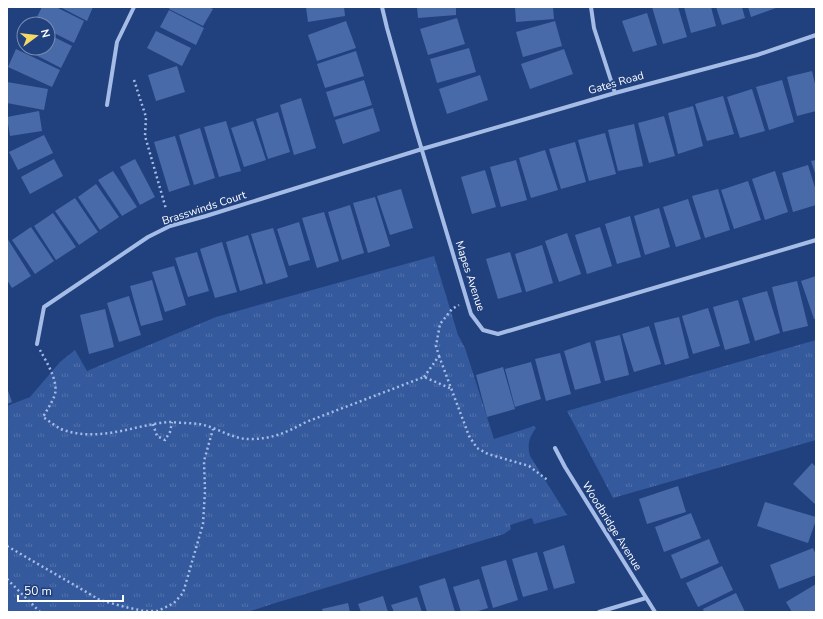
<svg xmlns="http://www.w3.org/2000/svg" width="823" height="619" viewBox="0 0 823 619" font-family="'Nunito Sans',sans-serif">
<defs>
<pattern id="park-tufts" width="24" height="20" patternUnits="userSpaceOnUse"><rect width="24" height="20" fill="#34599c"/><path d="M3 7l-1-3M5 7V3M7 7l1-3M15 17l-1-3M17 17v-4M19 17l1-3" fill="none" stroke="#5272ab"/></pattern>
</defs>
<rect width="100%" height="100%" fill="#21407e"/>
<!-- park -->
<path fill="url(#park-tufts)" d="M434 256 458 335 465 348 494 439 534 426 536 428C529 437 527 445 530 456L567 515 534 524 532 518 510 525 511 529 504 534 272 604 248 612H7V406L30 397 60 362 75 350 87 371 216 317Z
M816 340V440L613 498 567 411Z"/>
<!-- building -->
<path fill="#496aa8" d="M42 7H56L84 21 74 43 48 30V24H36L34 23Z
M60 7H93L87 21Z
M170 7H209L213 9 203 26 169 9Z
M306 7H344L345 16 308 22Z
M417 7H456V15L418 18Z
M515 7H553L554 19 516 22Z
M652 7H678L687 37 663 44Z
M684 7H711L716 26 691 33Z
M716 7H742L745 18 722 25Z
M748 7H776V8L751 17Z
M169 10 204 28 196 45 160 27Z
M647 13 657 45 633 52 622 21Z
M457 18 465 44 428 55 420 29Z
M346 21 356 48 317 61 308 35Z
M555 21 562 46 523 57 516 32Z
M156 31 191 48 182 66 147 48Z
M48 34 72 46 61 68 22 48 24 43V48H48Z
M469 48 476 72 437 83 430 59Z
M16 49 60 70 52 87 8 67Z
M564 49 573 74 530 89 521 64Z
M356 51 364 76 325 88 317 64Z
M177 66 185 92 156 101 148 75Z
M812 71 816 88V111L797 116 787 77Z
M480 75 488 100 447 114 439 89Z
M364 80 372 105 334 117 326 92Z
M782 80 794 122 769 130 756 87Z
M7 82 48 89 44 110 7 103Z
M752 89 765 131 740 138 727 97Z
M723 96 734 134 707 141 695 104Z
M301 98 316 148 294 155 280 105Z
M693 106 703 146 678 154 668 113Z
M373 108 380 131 343 144 335 120Z
M39 111 42 131 10 136 7 117Z
M278 112 290 152 268 159 256 119Z
M664 116 675 156 649 163 638 123Z
M226 121 241 171 219 177 204 127Z
M253 121 266 160 244 167 231 128Z
M634 124 643 166 618 171 608 130Z
M200 128 215 178 194 185 179 135Z
M605 133 616 174 589 181 578 140Z
M44 135 53 153 18 170 9 152Z
M175 136 190 185 169 192 154 142Z
M575 142 586 182 561 189 549 149Z
M545 150 558 190 531 198 519 158Z
M54 159 63 176 30 194 21 177Z
M135 159 155 197 140 205 120 167Z
M516 160 527 200 501 207 490 167Z
M816 160V176L811 161Z
M808 165 816 191V205L793 212 782 173Z
M485 170 496 207 472 214 461 177Z
M113 171 137 207 122 216 98 180Z
M775 171 788 212 765 220 752 179Z
M748 181 761 220 734 229 721 190Z
M96 184 119 217 100 230 78 197Z
M401 189 413 228 390 235 377 196Z
M718 189 730 230 705 238 692 196Z
M375 197 390 246 368 253 353 203Z
M75 198 98 232 79 245 55 211Z
M688 199 701 239 676 247 663 207Z
M350 205 364 253 342 260 328 212Z
M659 208 670 247 645 255 634 216Z
M324 212 339 261 317 268 302 218Z
M53 213 76 247 56 260 34 226Z
M630 216 641 257 617 264 605 224Z
M299 222 310 260 289 266 277 229Z
M31 227 54 261 35 274 12 240Z
M600 227 612 266 587 274 575 235Z
M273 228 288 277 266 284 251 234Z
M567 233 581 274 559 282 545 241Z
M248 235 263 284 240 291 226 242Z
M7 238 31 276 12 288 7 280Z
M222 242 237 292 215 298 200 249Z
M542 245 553 283 526 292 515 254Z
M197 252 209 291 188 297 175 258Z
M510 252 522 292 498 299 486 259Z
M174 266 186 305 165 312 152 272Z
M816 276V319H814L801 281Z
M152 280 163 320 141 326 130 286Z
M797 281 808 326 783 332 772 287Z
M767 291 780 333 755 341 742 298Z
M129 296 141 335 119 342 107 303Z
M738 300 750 343 725 350 713 307Z
M708 308 720 346 693 354 682 316Z
M105 309 114 347 89 354 80 315Z
M679 317 689 358 665 365 654 323Z
M649 326 661 364 634 372 622 334Z
M620 335 629 375 605 381 595 341Z
M590 342 601 383 575 390 564 351Z
M560 353 571 394 546 401 535 359Z
M531 362 541 399 515 407 505 369Z
M503 367 515 409 487 417 476 375Z
M7 388 12 402 7 404Z
M812 463 816 467V505L793 484Z
M678 486 686 512 647 524 639 499Z
M765 502 816 517V520L808 543 757 526Z
M691 513 701 538 664 552 655 527Z
M709 539 719 563 681 579 671 555Z
M564 545 575 583 554 589 543 552Z
M813 548 816 555V575L779 589 770 565Z
M537 552 548 590 523 597 512 559Z
M506 560 518 600 493 608 481 567Z
M722 566 733 590 698 607 686 583Z
M445 578 455 612H427L419 586Z
M479 579 488 608 475 612H461L453 587Z
M816 584V612H792L786 602Z
M736 593 745 612H704L703 609Z
M383 596 388 612H361L358 604Z
M417 597 422 612H394L391 605Z
M348 603 350 612H323L322 609Z"/>
<g fill="none" stroke-linecap="round" stroke-linejoin="round">
<!-- path -->
<path stroke="#a5bce7" stroke-width="2.5" stroke-dasharray="2 3" stroke-linecap="butt" d="M134 80 146 117 145 136 166 209
M40 350C47 363 60 383 54 397 51 404 47 410 43 417 49 421 55 426 61 429 86 439 114 433 139 427 150 425 160 422 172 422 180 423 190 423 199 424 217 427 233 440 251 439 272 439 288 432 306 422L424 377 452 389
M439 356 469 436 477 448 488 454 529 466 549 481
M424 377 439 356 436 346 440 324 452 309 459 305
M153 424 157 436 165 440 170 432 172 422
M7 546 100 600 125 607 144 611H158L174 603 183 593 203 524 205 491 204 461 213 429
M7 579 40 612"/>
<!-- minor -->
<path stroke="#a5bce7" stroke-width="4" d="M382 7 387 28 415 127 471 314 483 330 498 334 816 240
M591 7 594 28 615 93
M107 105 117 42 134 7
M37 344 44 307 148 237 170 226 206 216 422 149 615 93 757 55 816 35
M555 448 565 467 655 612
M599 612 646 598"/>
</g>
<g text-anchor="middle" dominant-baseline="central" stroke-width="3.5" stroke-linejoin="round" paint-order="stroke">
<!-- street labels -->
<g font-size="11" fill="#fff" stroke="#21407e">
<text transform="translate(616 83) rotate(-16)">Gates Road</text>
<text transform="translate(204 208) rotate(-18)">Brasswinds Court</text>
<text transform="translate(470 276) rotate(72)">Mapes Avenue</text>
<text transform="translate(612 526) rotate(58)">Woodbridge Avenue</text>
</g>
</g>
<!-- border -->
<rect width="823" height="619" fill="none" stroke="#ffffff" stroke-width="16"/>
<!-- north arrow -->
<g transform="translate(36 36) rotate(75)"><circle r="19" fill="#21407e" stroke="#7a8cb2"/>
<path d="M0-3L7 15L0 10L-7 15Z" fill="#f4d966"/>
<text y="-6" font-size="11" font-weight="bold" text-anchor="middle" fill="#ffffff">N</text>
</g>
<!-- scale -->
<path d="M18 595v6h105v-6" fill="none" stroke="#ffffff" stroke-width="2"/>
<text x="24" y="595" font-size="12" fill="#ffffff" stroke="#21407e" stroke-width="3" paint-order="stroke">50 m</text>
</svg>
